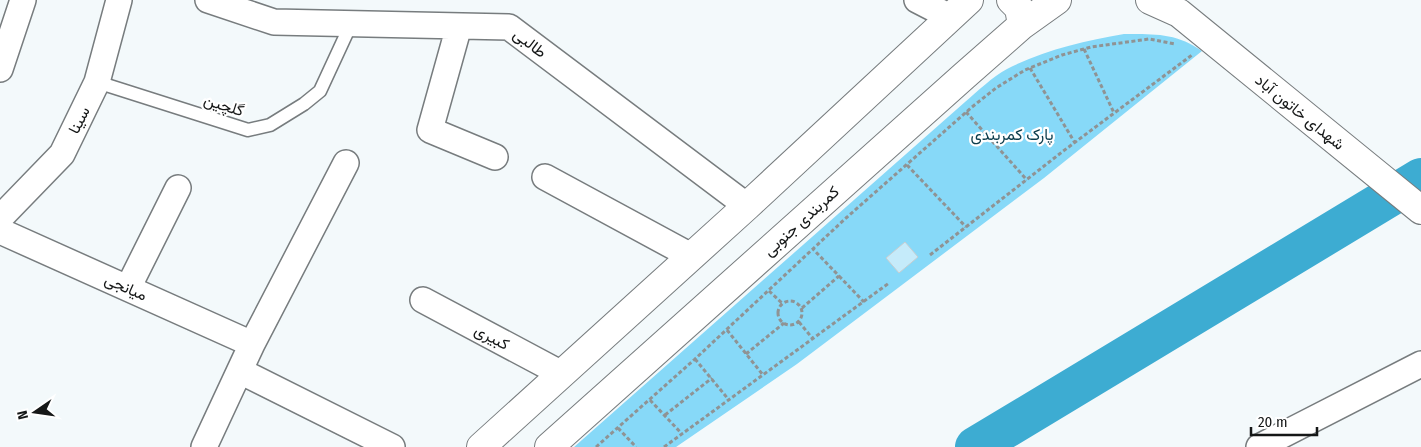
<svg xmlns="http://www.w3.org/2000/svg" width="1421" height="447" viewBox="0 0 1421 447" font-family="'Fira Sans Condensed',Vazirmatn,sans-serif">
<rect width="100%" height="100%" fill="#f3f9fb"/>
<!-- green -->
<path fill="#87d9f8" d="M1124 34C1154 34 1177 33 1202 51L1044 178 797 364 676 447H574L965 102C978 91 992 77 1007 69 1044 50 1084 41 1124 34Z"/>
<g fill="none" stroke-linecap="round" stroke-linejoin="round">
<!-- river -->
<path stroke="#3dacd2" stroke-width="40" d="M975 447 1421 178"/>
</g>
<!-- building -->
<path fill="#c5ebfa" stroke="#c8cdcf" d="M905 242 918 257 899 273 886 258Z"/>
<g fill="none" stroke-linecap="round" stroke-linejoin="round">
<!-- service casing -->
<g stroke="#777c7e" stroke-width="15">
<path id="service" d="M97 82 248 130 270 125 304 104 320 91 351 24"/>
</g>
<!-- minor casing -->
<g stroke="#777c7e" stroke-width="28">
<path id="minor" d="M208 0 274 22 509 27 747 206
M917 0 950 17
M459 26 430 130 495 157
M0 69 23 0
M545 177 691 256
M0 218 62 154 97 82 119 0
M0 231 252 344
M128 288 178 188
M423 300 562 374
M240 371 392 447
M204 447 252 344 346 163
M1259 447 1421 364"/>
</g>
<!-- secondary casing -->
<g stroke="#777c7e" stroke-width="30">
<path id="secondary" d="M1011 0 1019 8 1022 25
M1150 0 1179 13 1421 210
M481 447 747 206 969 0
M549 447 964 76 1022 25 1057 0"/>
</g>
<!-- path -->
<path stroke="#8f9394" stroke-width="3" stroke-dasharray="4 2.5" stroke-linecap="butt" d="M1084 49 1114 113
M1030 68 1075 143
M966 112 1027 180
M907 165 966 227
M930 255 1062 152 1192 55
M839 276 864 302
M769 291 782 303
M778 313a12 12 0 1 1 24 0a12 12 0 1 1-24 0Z
M802 308 839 276 813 249
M799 322 813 339
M727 330 763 375
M746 354 784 323
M695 359 729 400
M650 400 682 434
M665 415 712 378
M618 428 636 447
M596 447 695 359 846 218 972 107 996 88 1025 70 1062 55 1091 47 1149 39 1175 44
M664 447 889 283"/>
<!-- service -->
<use href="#service" stroke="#fff" stroke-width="12"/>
<!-- minor -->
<use href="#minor" stroke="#fff" stroke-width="25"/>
<!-- secondary -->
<use href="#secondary" stroke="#fff" stroke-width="28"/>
</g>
<g text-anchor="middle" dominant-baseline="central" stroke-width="4.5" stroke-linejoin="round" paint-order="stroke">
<!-- street labels -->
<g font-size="16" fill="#151717" stroke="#fff">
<text transform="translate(530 43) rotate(37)">طالبی</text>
<text transform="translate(224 105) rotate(18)">گلچین</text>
<text transform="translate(1300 112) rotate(39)">شهدای خاتون آباد</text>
<text transform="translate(79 120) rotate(-63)">سینا</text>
<text transform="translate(801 221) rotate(-42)">کمربندی جنوبی</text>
<text transform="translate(126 287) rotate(24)">میانجی</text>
<text transform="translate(492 337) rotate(28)">کبیری</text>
</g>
<!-- park labels -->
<g font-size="16" fill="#0a3c4c" stroke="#fff">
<text x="1012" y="134">پارک کمربندی</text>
</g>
</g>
<!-- north arrow -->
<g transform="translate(35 412) rotate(257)" stroke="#ffffff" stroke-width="4" paint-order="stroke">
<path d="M0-4L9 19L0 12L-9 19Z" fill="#151717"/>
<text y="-8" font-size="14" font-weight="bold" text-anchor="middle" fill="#151717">N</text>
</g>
<!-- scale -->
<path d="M1251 427v8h66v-8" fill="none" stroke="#151717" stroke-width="2.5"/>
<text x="1258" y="427" font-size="15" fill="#151717" stroke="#ffffff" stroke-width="4" paint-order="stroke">20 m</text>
</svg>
